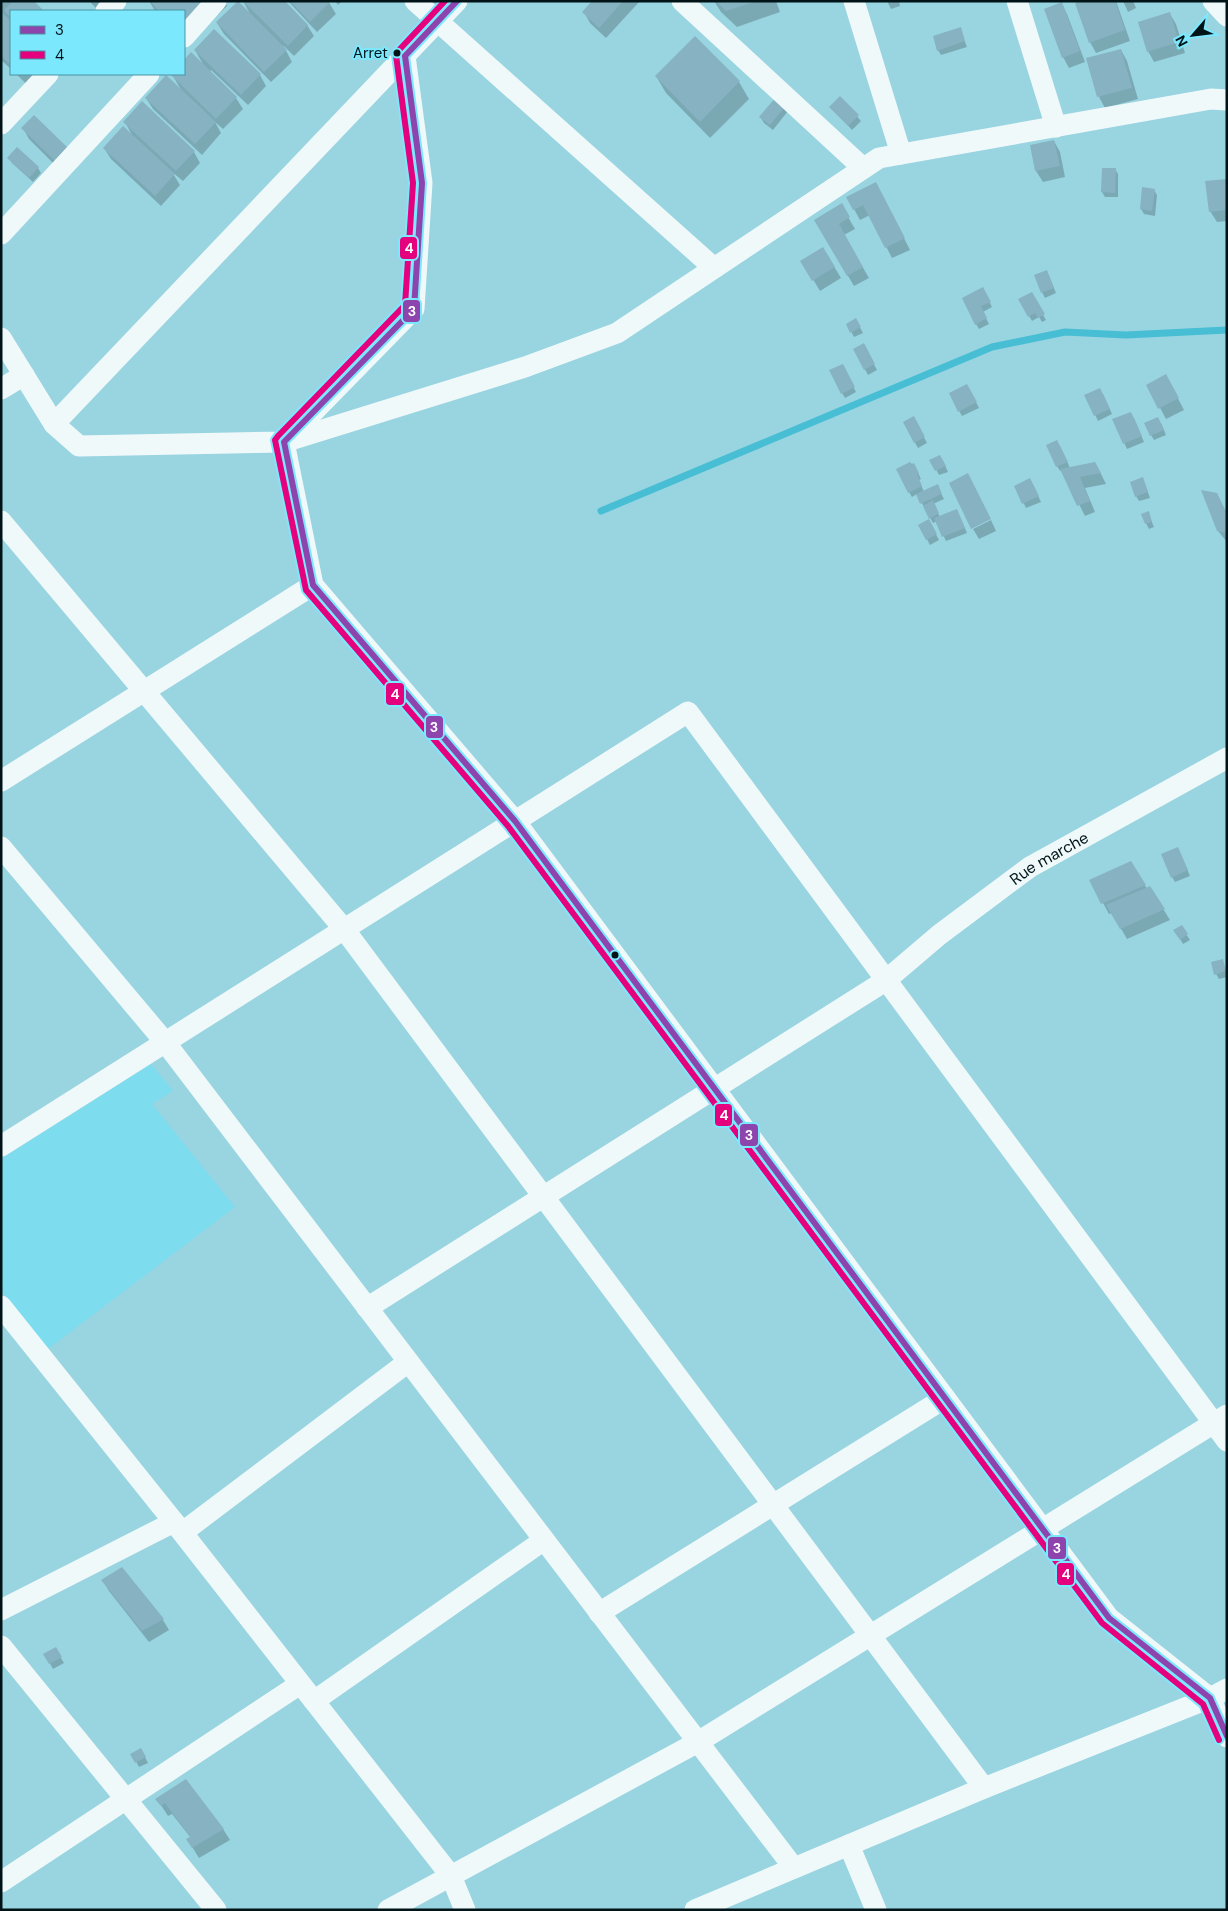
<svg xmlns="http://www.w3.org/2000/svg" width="1228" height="1911" viewBox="0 0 1228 1911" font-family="'DM Sans',sans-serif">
<rect width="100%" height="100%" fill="#99d4e1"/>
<!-- built -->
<path fill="#7edcef" d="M151 1064 173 1091 152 1104 235 1207 48 1349 1 1291V1159Z"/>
<!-- shadow -->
<path fill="#0003" d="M1 1H32L42 11H11V69L1 60Z
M89 1H113L99 11Z
M149 1H224L227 6 187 45 184 42V11H155Z
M243 1H283L307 25 314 36 294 56 283 45 292 62 271 82 224 34 217 23 249 12Z
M288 1H328L336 14 317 32Z
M335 1H342L338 5Z
M433 1H453L444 12Z
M594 1H640L606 38 590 23 584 12Z
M714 1H776L780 12 737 27 721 12Z
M887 1H899L900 6 891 9Z
M1085 1H1116L1130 41 1096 53 1090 42Z
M1123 1H1133L1136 8 1128 12Z
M1061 3 1067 14 1085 62 1069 68 1063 57Z
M1170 14 1176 24 1185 53 1154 62 1148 51Z
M960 29 967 47 941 55 938 50Z
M195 50 260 75 266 86 248 105 211 70 210 72 236 98 243 109 223 129 215 122 221 133 202 155 153 109 146 98 181 90 172 74H184V62L191 54 204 66Z
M1121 50 1127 61 1138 99 1105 108 1099 97Z
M16 74H54L36 93Z
M656 76 739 82 749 99 710 138 666 93Z
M840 97 861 121 852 130 831 107Z
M776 99 788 111 773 130 764 123 761 118Z
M125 122 194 152 200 163 183 181 172 172 180 185 161 206 111 159 104 148 132 135Z
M23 128 73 160 62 172 29 139Z
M1054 141 1060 152 1065 177 1043 182 1036 171Z
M9 158 38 168 41 173 33 182 12 163Z
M1115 169 1118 174V197H1105L1102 192Z
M1227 180V221L1217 222 1210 211Z
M1154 190 1157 195 1155 216 1144 214 1141 209Z
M882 195 910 250 892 258 870 215 860 220 854 209Z
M841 205 855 229 844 235 869 278 854 286 815 220Z
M823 248 841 278 820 291 802 261Z
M1049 276 1056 293 1045 298 1042 292Z
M983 289 992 307 983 312 989 324 979 329 976 324Z
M1031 294 1046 320 1042 322 1039 317 1032 321 1020 300Z
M856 320 863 333 854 337 847 324Z
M863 344 877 370 868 375 854 349Z
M842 365 856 392 845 398 842 393Z
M967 385 979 408 962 416 950 394Z
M1148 385 1172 387 1184 410 1166 419Z
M1103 394 1112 414 1098 421 1086 395Z
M913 417 927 443 918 448 904 423Z
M1134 418 1144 442 1127 449 1114 420Z
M1161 423 1166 435 1154 440 1151 435Z
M1060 446 1070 468 1095 463 1101 474 1106 484 1085 488 1095 512 1085 516 1062 470 1060 471 1057 466Z
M931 460 943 461 948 472 939 475Z
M914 465 921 479 919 480 924 492 937 486 944 499 933 504 940 517 959 515 967 533 946 541 937 521 933 523 917 494 912 497 909 492Z
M1143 479 1150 498 1139 501 1136 496Z
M1033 485 1041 502 1026 508 1016 487Z
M1217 494 1227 514V542L1218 531Z
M1148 513 1154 527 1149 529 1146 523Z
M991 520 996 531 979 539 973 529Z
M929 521 939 540 930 545 920 526Z
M1180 853 1190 876 1175 882 1172 877Z
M1131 862 1147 889 1150 888 1170 920 1127 939 1112 913 1109 914 1103 903Z
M1181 927 1190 940 1183 944 1175 930Z
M1222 960 1227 972V977L1219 979 1216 974Z
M122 1569 163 1620 169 1630 149 1642 109 1591 103 1581Z
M55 1648 64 1663 53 1669 45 1654Z
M141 1749 148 1763 139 1767 132 1754Z
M186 1780 223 1829 230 1840 199 1858 188 1840 191 1838 172 1814 168 1816 157 1799Z"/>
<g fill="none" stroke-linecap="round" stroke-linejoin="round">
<!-- stream -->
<path stroke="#47bed4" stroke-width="7" d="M601 511 992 347 1065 332 1126 335 1227 330"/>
</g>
<!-- building -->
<path fill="#87b2c1" d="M13 1H34L44 11H11V18L4 10Z
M150 1H205L184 22V11H159Z
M238 1 287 50 264 72 216 22Z
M243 1H285L308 25 288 46Z
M290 1H331L310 22Z
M592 1H623L599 28 582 12Z
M716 1H753L754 2 726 11Z
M1081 1H1115L1125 30 1089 43 1075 3Z
M1062 2 1080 51 1062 58 1044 9Z
M1 12 11 21V65L1 56Z
M1170 12 1179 42 1147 52 1138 22Z
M961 27 965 41 937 51 933 36Z
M214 29 261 74 241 95 194 50Z
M695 36 740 81 700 122 655 76Z
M1121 49 1132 88 1097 97 1086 58Z
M191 52 237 97 216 119 170 74H184V60Z
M166 75 216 122 195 144 145 98Z
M840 96 859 115 848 126 829 107Z
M776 97 786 105 770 125 759 117Z
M142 101 195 151 176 171 123 122Z
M34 115 68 148 55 161 21 128Z
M123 126 175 174 155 196 103 148Z
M1054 140 1060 166 1035 171 1030 145Z
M17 147 39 167 29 178 7 158Z
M1102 168H1116L1115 193 1101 192Z
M1227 179V210L1209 212 1205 181Z
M876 182 905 238 885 248 863 205 853 210 846 197Z
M1142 187 1155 189 1152 211 1140 209Z
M842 203 850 217 839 224 863 267 847 276 814 220Z
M823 247 835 267 812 281 800 261Z
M1047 270 1054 288 1041 293 1034 275Z
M983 287 991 302 981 306 987 318 975 325 962 298Z
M1032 292 1045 314 1038 318 1035 313 1028 317 1018 299Z
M856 318 861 327 850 333 846 324Z
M864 343 875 364 864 370 853 349Z
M843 364 855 387 841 394 829 370Z
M1166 374 1179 398 1158 409 1146 385Z
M967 384 977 402 958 412 949 393Z
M1100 388 1110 409 1094 416 1084 395Z
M1131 412 1142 436 1123 444 1112 419Z
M914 416 925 437 914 443 903 422Z
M1158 417 1164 430 1150 436 1144 423Z
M1057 440 1068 462 1056 467 1046 445Z
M940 455 946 466 935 471 929 460Z
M910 462 912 464 914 463 919 473 917 474 922 486 908 493 896 469Z
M1095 462 1101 473 1080 477 1090 501 1077 506 1060 469Z
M968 473 991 519 971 529 949 483Z
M1143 477 1148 492 1135 497 1130 482Z
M1030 478 1039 496 1022 504 1014 486Z
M938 484 942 494 920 504 916 494Z
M1201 490 1217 493 1227 514V533L1217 531Z
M933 500 939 513 929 519 923 506Z
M957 509 965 528 942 537 934 518Z
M1149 511 1152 522 1145 524 1141 514Z
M929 519 937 534 926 540 918 525Z
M1178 847 1188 870 1171 878 1161 854Z
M1131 861 1146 885 1101 904 1089 880Z
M1150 886 1165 909 1120 929 1106 905Z
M1182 925 1188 934 1180 940 1173 930Z
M1223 959 1226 971 1214 975 1211 962Z
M122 1567 164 1619 142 1631 101 1580Z
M56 1647 62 1657 49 1664 43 1654Z
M141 1748 146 1757 135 1763 130 1754Z
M186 1779 224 1829 192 1848 186 1839 190 1837 165 1803 161 1806 155 1799Z"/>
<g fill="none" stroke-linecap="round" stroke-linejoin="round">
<!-- minor -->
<g stroke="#f0f9fa" stroke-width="21">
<path d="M415 1 714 268"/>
<path d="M682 1 863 168"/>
<path d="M854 1 901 154"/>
<path d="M1017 1 1056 127"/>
<path d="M1213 1 1227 16"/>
<path d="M106 11 116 1"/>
<path d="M184 37 216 1"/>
<path d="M405 56 422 183 414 309 284 442 313 585 515 821 1109 1618 1210 1698 1227 1737"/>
<path d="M1 124 48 74"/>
<path d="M1 234 149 74"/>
<path d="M1 338 54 424 79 446 284 442 525 367 617 333 879 158 1211 99 1227 100"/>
<path d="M1 389 24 375"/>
<path d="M54 424 457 1"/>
<path d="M1 521 344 929 984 1788"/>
<path d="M1 781 313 585"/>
<path d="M1 847 165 1042 794 1868"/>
<path d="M1 1146 688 712 1227 1441"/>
<path d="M1 1306 174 1522 451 1876 465 1910"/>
<path id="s1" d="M367 1308 885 981 939 935 1030 867 1227 758"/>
<path d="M183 1532 408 1362"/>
<path d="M1 1610 174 1522"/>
<path d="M599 1613 945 1398"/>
<path d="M1 1646 216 1910"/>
<path d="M314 1701 544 1540"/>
<path d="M849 1845 876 1910"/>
<path d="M1 1882 300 1684"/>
<path d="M388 1910 698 1742 1227 1415"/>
<path d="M695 1910 984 1788 1210 1698 1227 1689"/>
</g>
<!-- bus-1 casing -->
<g stroke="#7ce8fe" stroke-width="10">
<path id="bus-1" d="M405 56 422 183 414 309 284 442 313 585 515 821 1109 1618 1210 1698 1227 1736
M405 56 457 1"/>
</g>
<!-- bus-2 casing -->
<g stroke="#7ce8fe" stroke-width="10">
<path id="bus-2" d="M445 1 399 50 396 55 413 183 405 305 278 436 275 440 306 590 508 826 1102 1623 1203 1704 1219 1740"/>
</g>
<!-- bus-1 -->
<use href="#bus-1" stroke="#8e44ad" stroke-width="6"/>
<!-- bus-2 -->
<use href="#bus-2" stroke="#e5007d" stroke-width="6"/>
</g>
<!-- markers -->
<g fill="#001418" stroke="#7ce8fe" stroke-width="2">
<circle cx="397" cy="53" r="4.5"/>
<circle cx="615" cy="955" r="4.5"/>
</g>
<g text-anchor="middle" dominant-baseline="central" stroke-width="4" stroke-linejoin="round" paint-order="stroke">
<!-- bus labels -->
<g font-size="15" fill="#001418" stroke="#7ce8fe" text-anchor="end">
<text x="388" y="53">Arret</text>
</g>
<!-- street labels -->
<g font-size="16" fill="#001418" stroke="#7ce8fe">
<text stroke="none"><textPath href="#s1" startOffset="818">Rue marche</textPath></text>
</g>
</g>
<g stroke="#7ce8fe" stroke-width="2">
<rect x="399" y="236" width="19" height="24" rx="5" fill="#e5007d"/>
<rect x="402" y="299" width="19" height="24" rx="5" fill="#8e44ad"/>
<rect x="385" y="682" width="20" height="24" rx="5" fill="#e5007d"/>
<rect x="425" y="715" width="19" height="24" rx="5" fill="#8e44ad"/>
<rect x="714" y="1103" width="19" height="24" rx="5" fill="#e5007d"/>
<rect x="739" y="1123" width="20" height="24" rx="5" fill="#8e44ad"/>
<rect x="1047" y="1536" width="20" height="24" rx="5" fill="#8e44ad"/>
<rect x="1056" y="1562" width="19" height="24" rx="5" fill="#e5007d"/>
</g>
<g font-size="14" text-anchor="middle" font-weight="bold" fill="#fff">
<text x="409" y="253">4</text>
<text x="412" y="316">3</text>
<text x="395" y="699">4</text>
<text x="434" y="732">3</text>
<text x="724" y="1120">4</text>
<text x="749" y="1140">3</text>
<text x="1057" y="1553">3</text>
<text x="1066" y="1579">4</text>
</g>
<!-- border -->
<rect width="1228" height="1911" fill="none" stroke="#001418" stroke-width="5"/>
<!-- legend -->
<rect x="10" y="10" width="175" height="65" fill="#7ce8fe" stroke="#4a93a2"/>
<rect x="20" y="26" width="25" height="8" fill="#8e44ad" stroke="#4a93a2"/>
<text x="55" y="35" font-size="15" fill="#001418">3</text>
<rect x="20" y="51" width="25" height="8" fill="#e5007d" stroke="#4a93a2"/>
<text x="55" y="60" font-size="15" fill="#001418">4</text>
<!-- north arrow -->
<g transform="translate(1193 35) rotate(242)" stroke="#7ce8fe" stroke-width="4" paint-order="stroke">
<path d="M0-4L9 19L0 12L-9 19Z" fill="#001418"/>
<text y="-8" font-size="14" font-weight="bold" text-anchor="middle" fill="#001418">N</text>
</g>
</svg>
